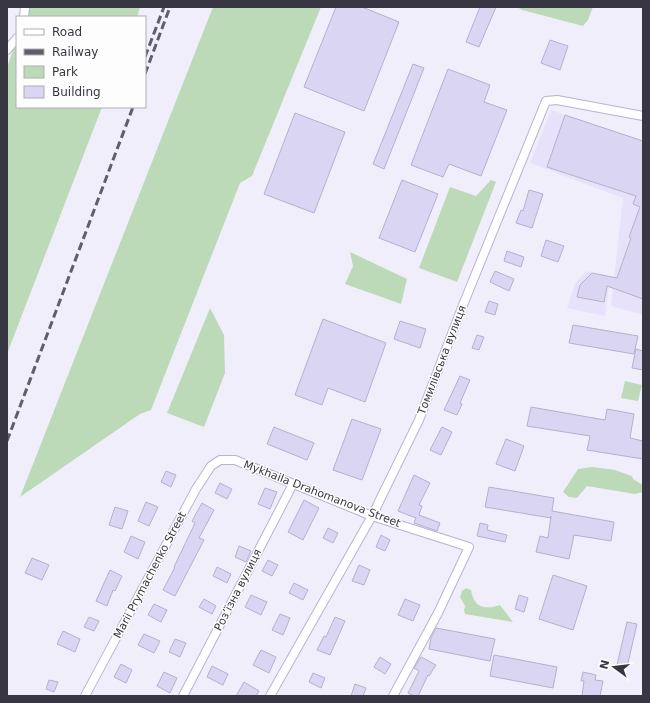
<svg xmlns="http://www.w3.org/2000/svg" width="650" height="703" viewBox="0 0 650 703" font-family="'DejaVu Sans',sans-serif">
<rect width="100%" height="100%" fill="#f1eefb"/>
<!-- built -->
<path fill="#e7e2f9" d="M551 110 643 141V315L611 306 623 198 530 163Z
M586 271 610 277 605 316 567 308 575 284Z"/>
<!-- green -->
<path fill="#bddab8" d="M29 7H140L137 17H25Z
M213 7H321L252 176 240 183 151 410 140 414 20 497Z
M517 7H593L588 20 583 26 522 10Z
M17 40V107H102L7 354V67Z
M491 180 496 182 457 282 419 268 450 187 476 196Z
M350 252 407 279 401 304 345 284 353 266Z
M210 308 224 335 225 373 204 427 167 413Z
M625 381 642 385 638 401 621 398Z
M592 467 615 470 632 476 633 479 643 485V492L635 494 587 486 577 498 569 497 563 492 578 469Z
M466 588 471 590C474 608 485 610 500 605L513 622 465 614 464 610 465 606 460 597 462 591Z"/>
<!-- building -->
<path fill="#dbd5f4" stroke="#b6afce" d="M336 7H362L399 22 364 111 304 87Z
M480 7H496L479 47 466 42Z
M550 40 568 46 560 70 541 63Z
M413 64 424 68 384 169 373 164Z
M448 69 490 85 484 102 507 110 481 176 449 164 443 177 411 165Z
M295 113 345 132 314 213 264 194Z
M565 115 643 141V299L607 286 604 302 577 297 580 285 592 273 617 278 631 238 629 237 640 207 633 204 636 196 547 167Z
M402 180 438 194 415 252 379 238Z
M529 190 543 194 532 228 516 223 521 210 523 211Z
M546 240 564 246 558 262 541 256Z
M507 251 524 257 521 267 504 261Z
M495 271 514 279 509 291 490 282Z
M489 301 498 304 495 315 485 312Z
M323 319 386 343 365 402 328 388 322 405 295 395Z
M400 321 426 329 420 348 394 339Z
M573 325 638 336 634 354 569 343Z
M477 335 484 337 479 350 472 348Z
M636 349 643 351V370L632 368Z
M460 376 470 380 460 403 462 404 457 415 444 410Z
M531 407 605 420 607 409 634 414 630 438 643 441V459L587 450 590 436 527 426Z
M352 419 381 429 362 480 333 470Z
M274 427 314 443 307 460 267 444Z
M442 427 452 432 441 455 430 450Z
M506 439 524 446 515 471 496 464Z
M166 471 176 475 171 487 161 482Z
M414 475 430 483 419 505 422 506 419 515 440 523 437 531 414 523 416 518 398 511Z
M220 483 232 489 227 499 215 493Z
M489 487 554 498 552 511 614 522 611 541 574 535 569 559 536 552 540 536 548 538 551 516V518L485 507Z
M265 488 277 492 270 509 258 504Z
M304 500 319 508 303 540 288 532Z
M146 502 158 507 149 526 138 521Z
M202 503 214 510 199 538 204 540 175 596 163 590 175 567H174L195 523 192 521Z
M115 507 128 511 122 529 109 525Z
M480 523 488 525 487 530 507 535 505 542 477 536Z
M328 528 338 533 333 543 323 538Z
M381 535 390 540 385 551 376 547Z
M131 536 145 542 138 559 124 552Z
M239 546 251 551 246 562 235 557Z
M32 558 49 565 42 580 25 573Z
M268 560 278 565 272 576 262 571Z
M359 565 370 570 364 585 352 581Z
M217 567 231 574 227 583 213 576Z
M110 570 122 576 115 591 113 590 107 606 96 601Z
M553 575 587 586 573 630 539 619Z
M294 583 308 590 303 600 289 593Z
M251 595 267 602 261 615 245 607Z
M519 595 528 598 524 612 515 609Z
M204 599 216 606 212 614 199 607Z
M405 599 420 605 413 621 398 615Z
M154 604 167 610 161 622 148 615Z
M280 614 290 618 283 635 272 630Z
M89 617 99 621 94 631 84 627Z
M335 617 345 621 330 655 317 650 324 636 326 637Z
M627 622 637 624 627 667 617 665Z
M436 628 495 639 490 661 429 649 431 638Z
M63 631 80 639 75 652 57 644Z
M144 634 160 641 154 653 138 645Z
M175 639 186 643 180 657 169 652Z
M261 650 276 657 269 673 253 665Z
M494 655 557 667 553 688 490 676Z
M380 657 391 664 385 674 374 667Z
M421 657 436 665 429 676 428 675 418 696H414L408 693 419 671 414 668Z
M121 664 132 670 126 683 114 677Z
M212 666 228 674 223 685 207 677Z
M164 672 177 678 170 693 157 686Z
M583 672 596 675 595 680 603 681 600 696H582L584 681H581Z
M313 673 325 678 321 688 309 682Z
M49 680 58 682 54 692 46 689Z
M244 682 259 691 256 696H236Z
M355 684 366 688 363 696H351Z"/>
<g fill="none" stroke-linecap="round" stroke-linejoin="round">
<!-- street casing -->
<g stroke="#b9b2d1" stroke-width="10">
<path id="street" d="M24 17 25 7
M7 50 17 38
M85 696 196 489 211 466 220 460H235L372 516 469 547 438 613 393 696
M183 696 293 484
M270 696 372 516 419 420 463 305 546 101 557 100 643 116"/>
</g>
<!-- street -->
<use href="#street" stroke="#fff" stroke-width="8"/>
<!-- rail -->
<path stroke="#615e6b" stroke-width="3" stroke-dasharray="8 4" stroke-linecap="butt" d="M145 57 164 7
M145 74 170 7
M7 441 133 107"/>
</g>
<g text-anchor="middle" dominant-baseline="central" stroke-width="3" stroke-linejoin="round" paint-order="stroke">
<!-- street labels -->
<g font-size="11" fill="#393643" stroke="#fdfdfd">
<text transform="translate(442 360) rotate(-69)">Томилівська вулиця</text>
<text transform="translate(322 494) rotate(21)">Mykhaila Drahomanova Street</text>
<text transform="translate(150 575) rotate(-62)">Marii Prymachenko Street</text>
<text transform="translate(238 590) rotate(-63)">Розʼїзна вулиця</text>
</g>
</g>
<!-- border -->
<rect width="650" height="703" fill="none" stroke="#393643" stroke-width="16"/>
<!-- legend -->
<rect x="16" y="16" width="130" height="92" fill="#fdfdfd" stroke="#afadb3"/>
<rect x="24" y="29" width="20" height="6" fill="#ffffff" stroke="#afadb3"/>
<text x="52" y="36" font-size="12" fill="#393643">Road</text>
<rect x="24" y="49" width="20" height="6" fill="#615e6b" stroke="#afadb3"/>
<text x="52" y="56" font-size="12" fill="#393643">Railway</text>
<rect x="24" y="66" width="20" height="12" fill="#bddab8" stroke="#afadb3"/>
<text x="52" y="76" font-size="12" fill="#393643">Park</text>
<rect x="24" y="86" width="20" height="12" fill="#dbd5f4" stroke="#afadb3"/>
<text x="52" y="96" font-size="12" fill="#393643">Building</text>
<!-- north arrow -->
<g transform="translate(614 667) rotate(285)" stroke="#fdfdfd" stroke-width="3" paint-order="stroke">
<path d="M0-3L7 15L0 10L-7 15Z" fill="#393643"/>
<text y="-6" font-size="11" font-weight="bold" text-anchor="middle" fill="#393643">N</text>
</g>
</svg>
